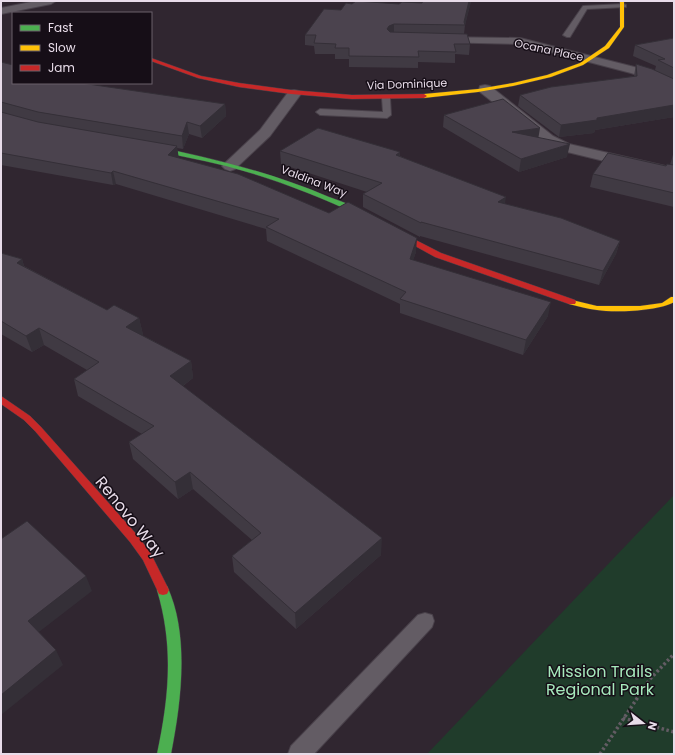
<svg xmlns="http://www.w3.org/2000/svg" width="675" height="755" viewBox="0 0 675 755" font-family="Poppins,sans-serif">
<rect width="100%" height="100%" fill="#302630"/>
<!-- green -->
<path fill="#203c2b" d="M674 495V754H427Z"/>
<g fill="none" stroke-linecap="round" stroke-linejoin="round">
<!-- lane casing -->
<g stroke="#49414a" stroke-width="2">
<path id="lane" d="M624 4 626 5V7L587 9 570 37H567L563 35 583 6Z
M386 95 390 98 391 115 387 118 320 115 316 112 320 109 383 112 382 98Z
M425 613 432 615 434 621 432 627 314 754H288L291 746 418 615Z"/>
</g>
<!-- street casing -->
<g stroke="#49414a" stroke-width="2">
<path id="street" d="M36 1H56L51 4 1 14V8Z
M439 37 520 38 658 73 674 82V91L650 79 631 73 520 44 435 42 433 40 435 38Z
M485 85 490 86 553 136 569 144 674 168V178L559 150 543 142 480 92 479 89 480 86Z
M294 90 299 91 301 94 270 136 235 169 230 171 225 169 222 166 225 163 260 130 289 91Z"/>
</g>
<!-- fast casing -->
<g stroke="#49414a" stroke-width="1">
<path id="fast" d="M147 145C209 157 270 172 329 197 340 201 356 206 364 214L363 215H359C316 195 272 178 226 166 199 159 172 155 145 148L144 147Z
M163 585 167 586C190 635 181 703 171 754H157C169 697 174 647 157 590L159 586Z"/>
</g>
<!-- slow casing -->
<g stroke="#49414a" stroke-width="1">
<path id="slow" d="M620 1H624V27L609 48 583 65 551 77 513 86 478 92 424 98 421 96 424 94 478 89 513 83 547 75 580 63 605 46 620 27Z
M671 297H674V302C659 311 615 313 597 310 588 309 578 306 569 304L568 302 572 300 597 306H640L662 303Z"/>
</g>
<!-- jam casing -->
<g stroke="#49414a" stroke-width="1">
<path id="jam" d="M151 58 201 76 239 83 291 90 352 95 424 94 427 96 424 98 352 99 291 94 239 87 198 78 151 61Z
M361 212 441 253 575 300 576 302 575 304H569L435 257 359 215V213Z
M1 396 30 416 41 427 138 536 151 554 169 590 167 594 163 595 159 594 143 560 130 542 35 431 24 420 1 404Z"/>
</g>
<!-- path -->
<path stroke="#635c64" stroke-width="3.5" stroke-dasharray="2.5 2.5" stroke-linecap="butt" d="M623 718 674 732
M600 754 650 679 674 654"/>
<!-- lane -->
<use href="#lane" fill="#635c64" fill-rule="evenodd"/>
<!-- street -->
<use href="#street" fill="#635c64" fill-rule="evenodd"/>
<!-- fast -->
<use href="#fast" fill="#4caf50" fill-rule="evenodd"/>
<!-- slow -->
<use href="#slow" fill="#ffc107" fill-rule="evenodd"/>
<!-- jam -->
<use href="#jam" fill="#c62828" fill-rule="evenodd"/>
</g>
<!-- wall -->
<path fill="#403a43" d="M471 1 465 25 464 34 470 44 469 55 455 54V63L418 62V68L349 67V59H335V54H315L314 46 305 45V35L341 10 352 4H399Z
M674 38V117L595 130 594 133 559 137 518 106 520 95 634 76 636 64 655 70 656 66 633 56 635 45Z
M1 62 13 83 225 104 226 116 202 138 189 134 183 149 177 148 178 158 416 252 413 260 548 316 523 355 400 313V304L267 241 266 229 116 184 113 185 1 165Z
M444 115 539 138 567 157 519 172 443 127Z
M280 151 400 152V156L505 204 620 241 616 254 599 285 420 236V237L363 207V194L367 192 281 164Z
M674 151V207L590 187 593 174 666 166 670 165Z
M1 253 22 259 24 266 107 310 139 318 143 335H142L191 361 193 378 183 386 381 555 296 629 234 572 232 556 252 540 193 489 178 499 133 459 129 442 142 434 78 396 74 379 87 370 44 345 32 352 1 334Z"/>
<!-- shaded-wall -->
<path fill="#342f37" d="M469 1H471L465 25 464 22Z
M394 24V34L389 36 387 29 389 26Z
M225 104 226 116 202 138 200 126Z
M674 105V117L595 130 594 133 559 137 561 125 597 118Z
M187 122 189 134 183 149 182 136Z
M540 128 538 140 512 132Z
M570 144 567 157 519 172 521 159Z
M177 146 179 159 168 155Z
M400 152 399 165 396 155Z
M113 171 116 184 113 185 111 173Z
M506 197 504 210 498 202Z
M417 238 416 252 409 273 410 259Z
M620 241 616 254 599 285 603 271Z
M22 259 26 275 17 263Z
M551 302 548 316 523 355 526 340Z
M139 318 143 335 130 344 126 327Z
M39 328 44 345 32 352 26 336Z
M191 361 193 378 173 393 170 376Z
M190 472 193 489 178 499 175 482Z
M382 538 381 555 296 629 295 613Z
M86 576 92 591 35 635 28 621Z
M56 650 63 665 1 715V695Z"/>
<!-- building -->
<path fill="#4b434e" stroke="#342f37" d="M356 1 399 4 402 2 422 3 423 1H469L464 22 465 25 394 24 389 26 387 29 390 32 467 34 470 44H454L456 52 418 51 419 57 349 56V48H335L336 44 314 43 316 35H305L324 9 341 10 346 3 352 4Z
M674 38V68L658 60 665 59 635 45Z
M1 62 13 65V83H81L225 104 200 126 187 122 182 136 38 112 1 102Z
M636 64 652 69 674 79V105L597 118V120L561 125 520 95 551 87 637 76Z
M503 99 540 128 512 132 570 144 521 159 444 115Z
M1 112 38 122 177 146 168 155 238 174 329 213 348 202 417 238 410 259 551 302 526 340 400 299 406 292 266 227 279 219 113 171 111 173 1 153Z
M318 128 400 152 396 155 506 197 498 202 561 218 620 241 603 271 421 222V223L363 194 382 183 280 151Z
M608 153 666 166 667 164 674 165V193L593 174Z
M1 253 22 259 17 263 107 310 114 305 139 318 126 327 191 361 170 376 382 538 295 613 232 556 261 533 190 472 175 482 129 442 154 426 74 379 99 362 39 328 26 336 1 321Z
M27 521 86 576 28 621 56 650 1 695V539Z"/>
<g text-anchor="middle" dominant-baseline="central" stroke-width="3" stroke-linejoin="round" paint-order="stroke">
<!-- far-street labels -->
<g font-size="11" fill="#e8dce9" stroke="#160e17">
<text transform="translate(549 50) rotate(12)">Ocana Place</text>
<text transform="translate(407 84) rotate(-2)">Via Dominique</text>
<text transform="translate(314 181) rotate(21)">Valdina Way</text>
</g>
<!-- near-street labels -->
<g font-size="16" fill="#e8dce9" stroke="#160e17">
<text transform="translate(130 517) rotate(51)">Renovo Way</text>
</g>
<!-- near-park labels -->
<g font-size="16" fill="#a6e9bc" stroke="#160e17">
<text x="600" y="671">Mission Trails<tspan x="600" dy="18">Regional Park</tspan></text>
</g>
</g>
<!-- border -->
<rect width="675" height="755" fill="none" stroke="#e8dce9" stroke-width="4"/>
<!-- legend -->
<rect x="12" y="12" width="140" height="72" fill="#160e17" stroke="#6a606b"/>
<rect x="20" y="25" width="20" height="6" fill="#4caf50" stroke="#6a606b"/>
<text x="48" y="32" font-size="12" fill="#e8dce9">Fast</text>
<rect x="20" y="45" width="20" height="6" fill="#ffc107" stroke="#6a606b"/>
<text x="48" y="52" font-size="12" fill="#e8dce9">Slow</text>
<rect x="20" y="65" width="20" height="6" fill="#c62828" stroke="#6a606b"/>
<text x="48" y="72" font-size="12" fill="#e8dce9">Jam</text>
<!-- north arrow -->
<g transform="translate(643 723) rotate(107)" stroke="#160e17" stroke-width="3" paint-order="stroke">
<path d="M0-3L7 15L0 10L-7 15Z" fill="#e8dce9"/>
<text y="-6" font-size="11" font-weight="bold" text-anchor="middle" fill="#e8dce9">N</text>
</g>
</svg>
